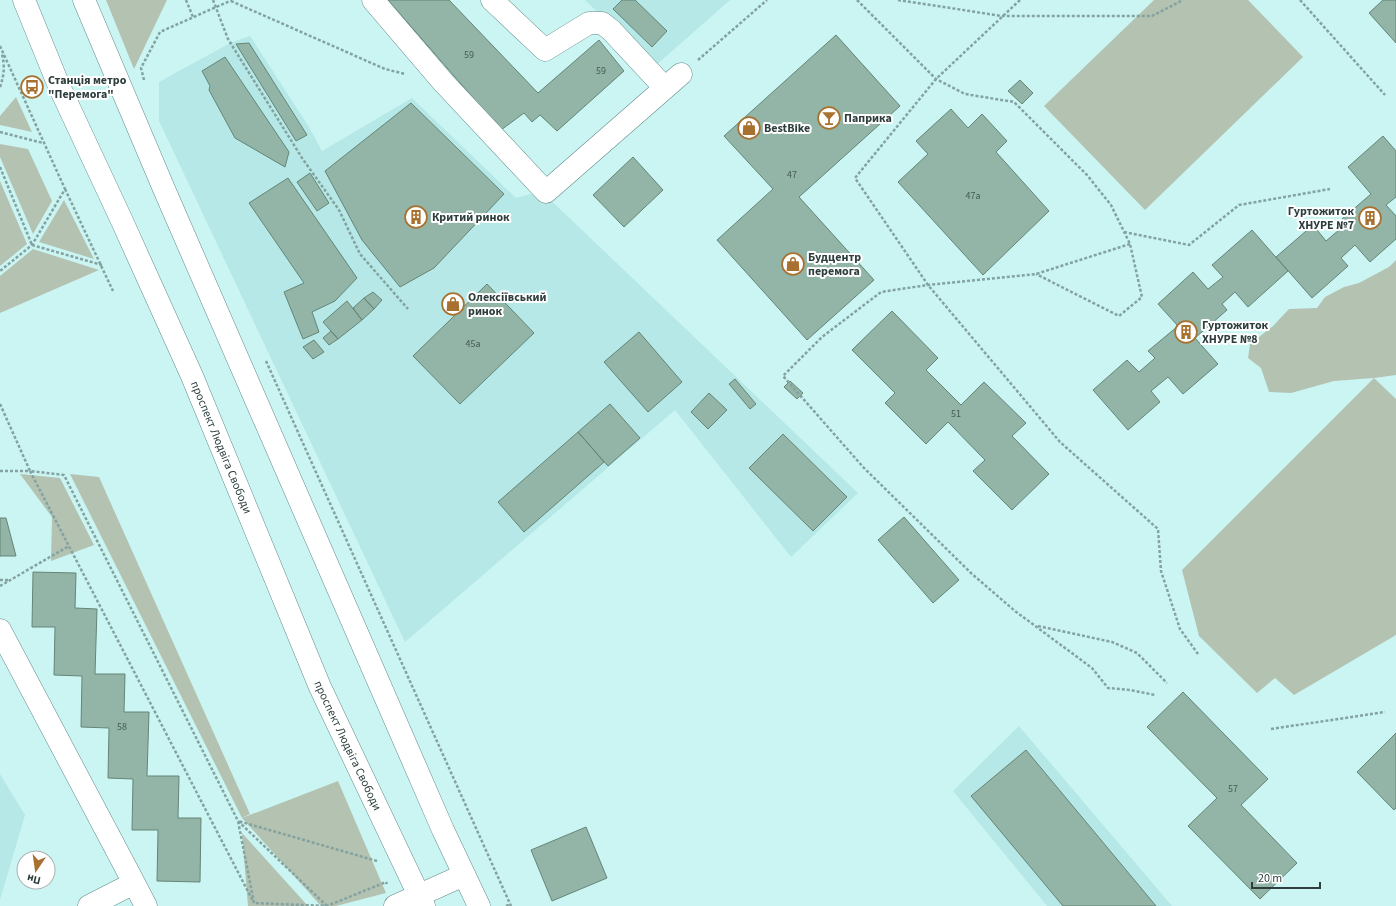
<svg xmlns="http://www.w3.org/2000/svg" width="1396" height="906" viewBox="0 0 1396 906" font-family="'Source Sans 3',sans-serif">
<rect width="100%" height="100%" fill="#cbf5f3"/>
<!-- built -->
<path fill="#b5e8e6" d="M585 0H730L654 67Z
M250 36 309 127 322 151 412 98 516 198 541 191 858 493 791 557 675 410 405 642 159 121V82L232 42Z
M1019 726 1172 906H1047L953 791Z
M0 774 25 815 0 900Z"/>
<!-- green -->
<path fill="#b4c2b2" d="M106 0H167L134 69Z
M1154 0H1248L1303 57 1145 210 1044 106Z
M16 97 32 132 0 125V116Z
M0 144 28 149 52 201 33 234 0 157Z
M0 181 27 244 0 266Z
M64 200 94 259 39 242Z
M33 249 99 270 0 313V276Z
M1396 260V375L1374 378 1396 399V635L1294 695 1275 678 1257 693 1199 636 1182 570 1374 378 1334 381 1291 393 1269 392 1261 368 1248 358 1250 344 1273 326 1289 309 1317 308 1325 297 1344 287 1359 283 1389 267Z
M20 474 60 478 94 545 51 561 52 517Z
M70 474 99 477 250 814 242 818Z
M338 781 386 893 336 906H321L242 818Z
M242 833 308 906H248Z"/>
<!-- building -->
<path fill="#92b5a7" stroke="#648577" d="M388 0H449L538 93 599 40 624 71 557 131 540 115 532 122 524 113 501 130Z
M622 0H635L667 31 652 47 613 9Z
M1383 0H1396V43L1369 13Z
M836 35 900 106 799 197 874 280 807 340 717 240 773 189 724 136Z
M249 43 307 135 296 141 236 44Z
M225 57 289 152 285 167 235 138 209 90 210 86 202 71Z
M1020 80 1033 93 1022 104 1008 91Z
M411 103 504 194 434 268 400 287 362 240 325 171Z
M951 109 968 128 982 114 1007 141 996 152 1049 211 983 275 898 182 928 154 916 141Z
M1383 136 1396 151V197L1386 205 1396 216V239L1370 262 1355 245 1341 258 1348 266 1312 298 1276 257 1313 225 1326 241 1346 224 1342 219 1371 194 1348 167Z
M633 157 663 190 624 227 593 195Z
M310 173 329 203 317 211 297 182Z
M288 178 357 278 335 301 312 312 319 332 303 339 284 292 304 283 249 203Z
M1252 230 1288 271 1248 307 1235 292 1222 304 1227 310 1195 338 1218 364 1183 394 1168 377 1151 391 1160 402 1128 430 1093 390 1127 360 1139 372 1155 358 1148 351 1178 326 1158 304 1193 272 1208 289 1223 277 1212 265Z
M487 284 534 333 460 404 413 356Z
M373 292 382 300 374 309 364 298Z
M364 298 374 309 362 320 353 308Z
M347 301 362 320 338 339 323 322Z
M892 311 938 358 926 370 961 405 984 382 1026 423 1012 436 1049 474 1012 510 973 471 985 460 948 422 926 444 885 403 895 393 852 350Z
M331 331 338 339 329 345 323 338Z
M639 332 682 382 648 412 604 362Z
M314 340 324 352 313 359 303 347Z
M735 379 756 404 750 409 729 384Z
M790 381 803 393 797 399 784 387Z
M709 393 727 410 708 429 691 412Z
M610 404 640 438 608 466 578 432Z
M578 432 604 462 524 532 498 502Z
M783 434 847 497 813 531 749 468Z
M904 517 959 580 933 603 878 540Z
M0 518H6L16 556H0Z
M33 572 76 573 75 608 97 609 95 674H125L124 712H149L147 776H179L178 818H201L200 882 157 881 158 830H132L133 779 108 778 109 728 81 727 82 676 54 675 55 627H32Z
M1183 692 1268 779 1241 805 1297 863 1260 899 1188 826 1217 798 1147 727Z
M1396 733V808L1394 810 1357 772Z
M1026 750 1156 906H1063L971 796Z
M586 827 607 878 552 901 531 850Z"/>
<g fill="none" stroke-linecap="round" stroke-linejoin="round">
<!-- minor casing -->
<g stroke="#638a89" stroke-width="23">
<path id="minor" d="M373 0 443 82 546 192 681 74
M492 0 545 50 589 23H602L611 30 665 88
M0 630 134 883 89 906
M134 883 146 906
M395 906 464 875"/>
</g>
<!-- major casing -->
<g stroke="#638a89" stroke-width="23">
<g id="major">
<path id="s1" d="M24 0 59 86 122 221 192 376 320 687 424 906"/>
<path d="M84 0 164 189 443 830 479 906"/>
</g>
</g>
<!-- path -->
<path stroke="#83a2a0" stroke-width="2.5" stroke-dasharray="3 2" stroke-linecap="butt" d="M186 0 193 17
M213 0 228 39 302 158 339 210 360 254 408 309
M857 0 936 79 965 94 1014 102 1087 175 1111 205 1130 244 1142 297 1119 316 1036 274
M898 0 1002 16H1152L1183 0
M1020 0 936 79 855 178 928 285 1060 442 1158 529 1161 571 1180 629 1198 654
M1300 0 1385 95
M231 1 385 69 405 74
M0 46 65 189 32 245 0 271
M698 60 767 0
M144 80 141 68 160 32 232 0
M0 87C4 76 5 66 2 54
M0 132 43 143
M0 167 32 245
M65 189 113 291
M1124 232 1189 245 1239 205 1330 189
M1130 244 1036 274 928 285 881 292 822 337 783 376 864 468 972 574 1015 611 1092 668 1108 688 1130 690 1155 695
M32 245 102 265
M266 361 511 906
M0 404 30 471 64 475 238 821 327 906
M0 471H30L254 903
M0 580H9
M0 586 69 546
M1038 626 1112 642 1137 653 1167 683
M1271 729 1385 712
M377 861 238 821 254 903 327 906 386 882 387 884
M506 906 511 904"/>
<!-- minor -->
<use href="#minor" stroke="#fff" stroke-width="22"/>
<!-- major -->
<use href="#major" stroke="#fff" stroke-width="22"/>
</g>
<!-- icons -->
<defs>
<g id="bus-ring" transform="scale(1.15)"><circle r="9.5" fill="#fff" stroke="#a9712f" stroke-width="1.5"/><path d="M-5-6H5V4H4V6H2V4H-2V6H-4V4H-5ZM-3.5-4V0h7V-4ZM-3.5 1.2v1.5H-2V1.2ZM2 1.2v1.5H3.5V1.2Z" fill="#a9712f"/></g>
<g id="bar-ring" transform="scale(1.15)"><circle r="9.5" fill="#fff" stroke="#a9712f" stroke-width="1.5"/><path d="M-6-5H6L.8 .8V4.5H3.5V6h-7V4.5H-.8V.8Z" fill="#a9712f"/></g>
<g id="shop-ring" transform="scale(1.15)"><circle r="9.5" fill="#fff" stroke="#a9712f" stroke-width="1.5"/><path d="M-5-2.5h2.3a2.7 3.5 0 0 1 5.4 0H5L5.5 6h-11ZM-1.5-2.5h3a1.5 2.3 0 0 0-3 0Z" fill="#a9712f"/></g>
<g id="building-ring" transform="scale(1.15)"><circle r="9.5" fill="#fff" stroke="#a9712f" stroke-width="1.5"/><path d="M-4-6H4V6H1V3H-1V6H-4ZM-2.5-4.3h1.7v1.8h-1.7ZM.8-4.3h1.7v1.8H.8ZM-2.5-1h1.7V.8h-1.7ZM.8-1h1.7V.8H.8Z" fill="#a9712f"/></g>
</defs>
<g fill-rule="evenodd">
<use href="#bus-ring" x="32" y="87"/>
<use href="#bar-ring" x="829" y="118"/>
<use href="#shop-ring" x="749" y="128"/>
<use href="#building-ring" x="416" y="217"/>
<use href="#building-ring" x="1370" y="218"/>
<use href="#shop-ring" x="793" y="264"/>
<use href="#shop-ring" x="453" y="304"/>
<use href="#building-ring" x="1186" y="332"/>
</g>
<g text-anchor="middle" dominant-baseline="central" stroke-width="4" stroke-linejoin="round" paint-order="stroke">
<!-- number labels -->
<g font-size="10" fill="#465c58">
<text x="469" y="55">59</text>
<text x="601" y="71">59</text>
<text x="792" y="175">47</text>
<text x="973" y="196">47а</text>
<text x="473" y="344">45а</text>
<text x="956" y="414">51</text>
<text x="122" y="727">58</text>
<text x="1233" y="789">57</text>
</g>
<!-- poi labels -->
<g font-size="12" font-weight="bold" fill="#2d3e3d" stroke="#fff" text-anchor="start">
<text x="48" y="80">Станція метро<tspan x="48" dy="14">"Перемога"</tspan></text>
<text x="844" y="118">Паприка</text>
<text x="764" y="128">BestBike</text>
<text x="1354" y="211" text-anchor="end">Гуртожиток<tspan x="1354" dy="14">ХНУРЕ №7</tspan></text>
<text x="432" y="217">Критий ринок</text>
<text x="808" y="257">Будцентр<tspan x="808" dy="14">перемога</tspan></text>
<text x="468" y="297">Олексіївський<tspan x="468" dy="14">ринок</tspan></text>
<text x="1202" y="325">Гуртожиток<tspan x="1202" dy="14">ХНУРЕ №8</tspan></text>
</g>
<!-- street labels -->
<g font-size="12" fill="#2d3e3d" stroke="#fff">
<text stroke="none"><textPath href="#s1" startOffset="489">проспект Людвіга Свободи</textPath></text>
<text stroke="none"><textPath href="#s1" startOffset="813">проспект Людвіга Свободи</textPath></text>
</g>
</g>
<!-- north arrow -->
<g transform="translate(36 870) rotate(193)"><circle r="19" fill="#ffffff" stroke="#abb2b1"/>
<path d="M0-3L7 15L0 10L-7 15Z" fill="#a9712f"/>
<text y="-6" font-size="11" font-weight="bold" text-anchor="middle" fill="#2d3e3d">Пн</text>
</g>
<!-- scale -->
<path d="M1252 882v6h68v-6" fill="none" stroke="#2d3e3d" stroke-width="2"/>
<text x="1258" y="882" font-size="12" fill="#2d3e3d" stroke="#ffffff" stroke-width="3" paint-order="stroke">20 m</text>
</svg>
